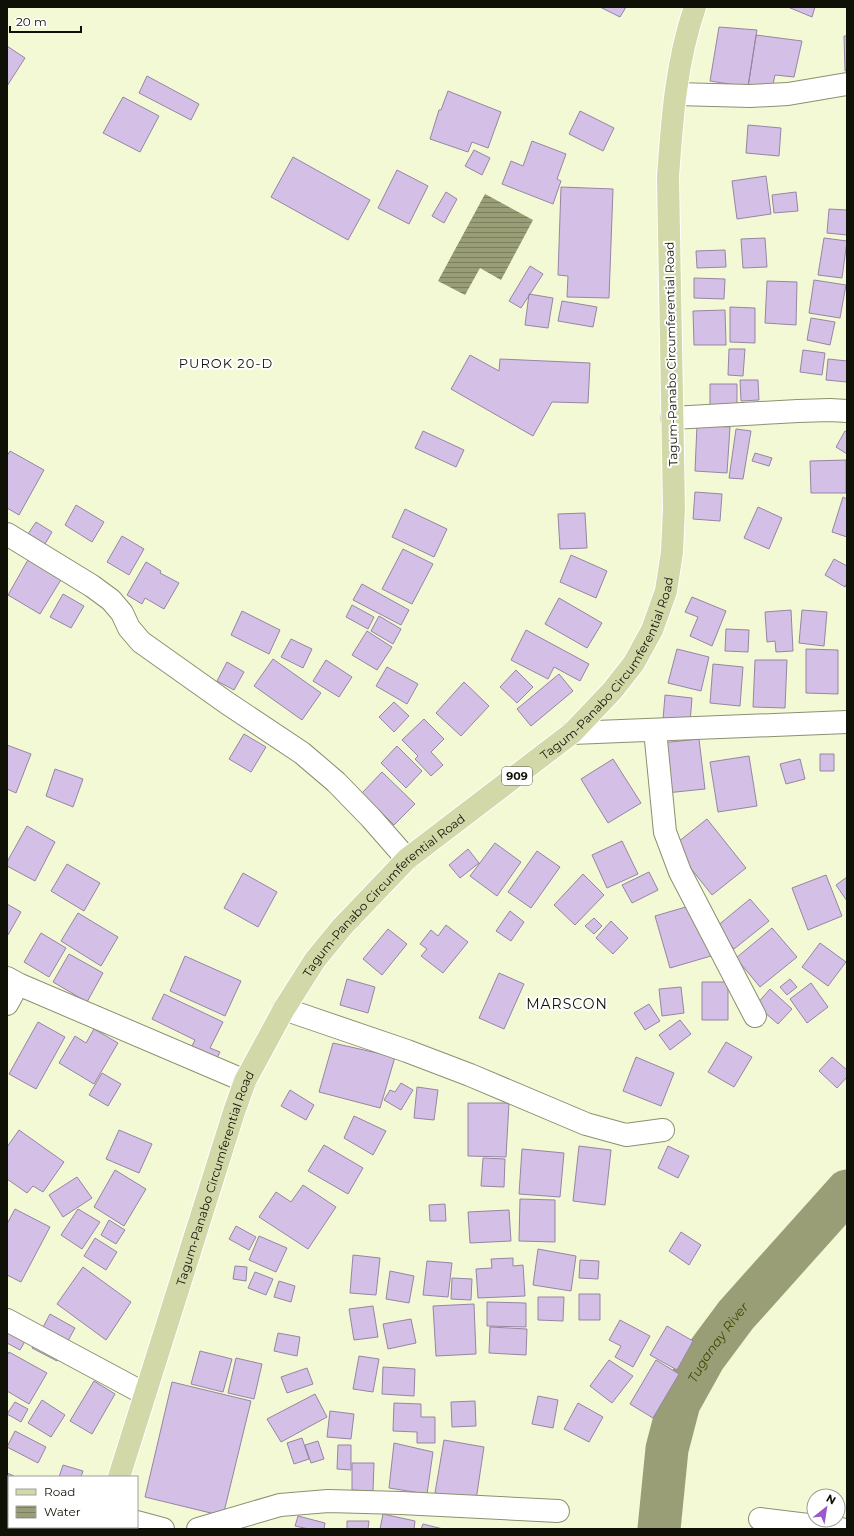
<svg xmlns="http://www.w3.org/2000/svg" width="854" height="1536" viewBox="0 0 854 1536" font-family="Montserrat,sans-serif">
<defs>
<pattern id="water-rules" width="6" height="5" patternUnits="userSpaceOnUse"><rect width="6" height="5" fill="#999e76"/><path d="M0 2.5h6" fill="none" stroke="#7b7f5f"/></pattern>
</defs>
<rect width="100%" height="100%" fill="#f3f8d5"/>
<!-- water -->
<path fill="url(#water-rules)" d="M485 194 533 220 501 280 480 268 465 295 438 281Z"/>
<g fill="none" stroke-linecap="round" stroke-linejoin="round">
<!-- river -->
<path stroke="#999e76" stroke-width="43" id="s1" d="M659 1529 667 1449 679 1403 704 1358 736 1315 847 1191"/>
</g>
<!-- building -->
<path fill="#d4c0e6" stroke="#9586a3" d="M600 7H626L620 17Z
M788 7H815L812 17Z
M719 27 757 30 748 87 710 81Z
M756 35 802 41 794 77 775 75 772 89 748 87Z
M844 36H847V71H845Z
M7 46 25 58 7 86Z
M147 76 199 104 191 120 139 93Z
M448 91 501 112 488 148 472 142 468 152 430 139 439 110H441Z
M123 97 159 116 140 152 103 133Z
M580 111 614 128 603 151 569 134Z
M748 125 781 128 779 156 746 153Z
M532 141 566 154 557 179 561 181 553 204 502 184 511 161 523 166Z
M474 150 490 158 482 175 465 166Z
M293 157 370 200 348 240 271 197Z
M397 170 428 186 409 224 378 208Z
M766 176 771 214 737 219 732 181Z
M561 187 613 189 609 298 567 297 568 276 558 275Z
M446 192 457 199 444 223 432 216Z
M796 192 798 211 774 213 772 195Z
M829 209 847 210V235L827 233Z
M765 238 767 267 743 268 741 239Z
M824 238 847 241 842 278 818 275Z
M725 250 726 267 697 268 696 251Z
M530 266 543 274 521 308 509 301Z
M694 278 725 279 724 299 694 298Z
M814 280 846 285 840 318 809 313Z
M767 281 797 282 796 325 765 323Z
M529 294 553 298 548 328 525 325Z
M562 301 597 307 593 327 558 321Z
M730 307 755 308V343L730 342Z
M725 310 726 345H694L693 311Z
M811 318 835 322 830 345 807 340Z
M729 349H745L743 376 728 375Z
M803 350 825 353 822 375 800 372Z
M470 355 499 371 500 359 590 363 588 403 552 402 533 436 451 389Z
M828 359 847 361V382L826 380Z
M740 380H758L759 400 741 401Z
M710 384H737V406H710Z
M697 425 730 427 727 473 695 471Z
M736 429 751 431 743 479 729 478Z
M423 431 464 450 456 467 415 448Z
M845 431 847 432V454L836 447Z
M10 451 44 470 19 515 7 508V456Z
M755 453 772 458 769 466 752 461Z
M846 460V493H811L810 461Z
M695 492 722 494 720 521 693 519Z
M843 497 847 499V537L832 532Z
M76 505 104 522 92 542 65 525Z
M758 507 782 518 769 549 744 538Z
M405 509 447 529 434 557 392 537Z
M585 513 587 548 560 549 558 514Z
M36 522 52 532 45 544 28 534Z
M122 536 144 549 129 575 107 562Z
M403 549 433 564 412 604 382 589Z
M571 555 607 571 596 598 560 582Z
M29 558 62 578 40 614 8 595Z
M834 559 847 566V583L845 587 825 575Z
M146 562 161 571 160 573 179 583 164 609 145 598 142 604 127 595Z
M362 584 409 610 401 625 353 600Z
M63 594 84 606 71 628 50 617Z
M692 597 726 611 712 646 690 636 698 617 685 612Z
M559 598 602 623 587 648 545 624Z
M352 605 374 617 368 629 346 617Z
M791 610 793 651 776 652 775 641 767 642 765 612Z
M802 610 827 612 824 646 799 643Z
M242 611 280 630 269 654 231 635Z
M379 616 401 629 393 644 371 631Z
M726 629 749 630 748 652 725 651Z
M526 630 589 664 580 681 554 667 548 679 511 660Z
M367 631 392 647 377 670 352 655Z
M291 639 312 649 303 668 281 657Z
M677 649 709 657 701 691 668 683Z
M806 649 838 650V694L806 693Z
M273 659 321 693 302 720 254 686Z
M326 660 352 677 339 697 313 681Z
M755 660H787L785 708 753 707Z
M227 662 244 672 234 690 217 681Z
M713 664 743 667 740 706 710 703Z
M387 667 418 684 407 704 376 686Z
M516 670 533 687 517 703 500 687Z
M559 674 573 691 531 726 517 709Z
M464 682 489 706 461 736 436 713Z
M665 695 692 698 690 722 663 720Z
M394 702 409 716 394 732 379 717Z
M424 719 444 739 431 752 443 765 431 776 415 759 418 756 402 740Z
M244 734 266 747 251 772 229 759Z
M699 739 705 789 666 793 661 743Z
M7 745 31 754 16 793 7 789Z
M397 746 422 771 406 788 381 763Z
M820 754H834V771H820Z
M749 756 757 806 718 812 710 762Z
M613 759 641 803 608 823 581 779Z
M800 759 805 779 786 784 780 764Z
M55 769 83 779 73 807 46 796Z
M382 772 415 804 394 825 362 793Z
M707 819 746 868 712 895 673 846Z
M27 826 55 842 35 881 7 866V862Z
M622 841 638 874 607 888 592 855Z
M495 843 521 862 497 896 470 876Z
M468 849 479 863 460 878 449 865Z
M537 851 560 867 531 908 508 892Z
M67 864 100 883 84 911 51 891Z
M649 872 658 890 632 903 622 885Z
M243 873 277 892 258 927 224 908Z
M583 874 604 895 575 925 554 905Z
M826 875 842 916 808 930 792 888Z
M847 877V901L836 885Z
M750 899 769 921 734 949 716 927Z
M7 904 21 912 8 935H7Z
M696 904 711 956 670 968 655 916Z
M510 911 524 922 511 941 496 931Z
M78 913 118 937 101 966 61 941Z
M594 918 602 926 594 934 585 926Z
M611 921 628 938 613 954 596 938Z
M446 925 468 942 443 973 421 956 427 949 420 944 431 930 438 936Z
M772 928 797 957 760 987 736 958Z
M388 929 407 944 382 975 363 959Z
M41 933 66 948 49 977 24 962Z
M820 943 846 962 828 986 802 967Z
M69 954 103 973 87 1002 53 982Z
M185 956 241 981 225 1016 170 991Z
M499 973 524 984 504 1029 479 1018Z
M347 979 375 987 368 1013 340 1005Z
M790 979 797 987 787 995 780 987Z
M702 982H728V1020H702Z
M811 983 828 1007 807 1023 790 999Z
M681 987 684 1013 662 1016 659 989Z
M770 989 792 1009 778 1024 756 1005Z
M164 994 223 1022 210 1048 220 1052 216 1060 191 1048 195 1040 152 1019Z
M649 1004 660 1021 645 1030 634 1013Z
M680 1020 691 1034 670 1050 659 1035Z
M38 1022 65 1037 36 1089 9 1074Z
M94 1029 118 1043 94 1084 59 1063 75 1036 86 1043Z
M726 1042 752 1057 734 1087 708 1072Z
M333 1043 395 1057 380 1108 319 1092Z
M636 1057 674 1073 661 1106 623 1091Z
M832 1057 847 1070V1077L837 1088 819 1071Z
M102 1073 121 1084 108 1106 89 1095Z
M401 1083 413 1090 401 1110 384 1100 390 1090 395 1092Z
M417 1087 438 1090 434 1120 414 1118Z
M290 1090 314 1105 306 1120 281 1106Z
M468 1103H509L506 1157 468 1156Z
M354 1116 386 1131 373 1155 344 1138Z
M19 1130 64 1162 43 1192 33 1186 27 1193 7 1179V1147Z
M119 1130 152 1144 139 1173 106 1159Z
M324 1145 363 1168 348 1194 308 1171Z
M579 1146 611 1150 605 1205 573 1201Z
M668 1146 689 1156 678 1178 658 1168Z
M522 1149 564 1153 560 1197 519 1194Z
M483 1158 505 1159 504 1187 481 1186Z
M115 1170 146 1189 124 1226 94 1207Z
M77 1177 92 1198 63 1217 49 1195Z
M303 1185 336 1207 308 1249 259 1217 276 1192 291 1202Z
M520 1199 555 1200V1242L519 1241Z
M445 1204 446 1221H430L429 1205Z
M15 1209 50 1227 21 1282 7 1275V1224Z
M78 1209 100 1222 82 1249 61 1235Z
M509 1210 511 1241 470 1243 468 1212Z
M109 1220 125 1230 116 1244 101 1235Z
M236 1226 256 1237 249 1250 229 1239Z
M681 1232 701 1245 689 1265 669 1251Z
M259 1236 287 1248 276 1272 249 1260Z
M95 1238 117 1252 106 1270 84 1256Z
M538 1249 576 1256 571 1291 533 1285Z
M353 1255 380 1258 376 1295 350 1293Z
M513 1258V1266L523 1265 525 1296 478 1298 476 1269 492 1268 491 1259Z
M580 1260 599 1261 598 1279 579 1278Z
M427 1261 452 1263 448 1297 423 1295Z
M235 1266 247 1267 246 1281 233 1279Z
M83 1267 131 1302 106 1340 57 1304Z
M390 1271 414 1276 409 1303 386 1299Z
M255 1272 273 1279 266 1295 248 1288Z
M452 1278 472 1279 471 1300 451 1299Z
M279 1281 295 1286 291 1302 274 1297Z
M579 1294H600V1320H579Z
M538 1297H564L563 1321 538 1320Z
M487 1302 526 1303V1327L487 1326Z
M474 1304 476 1354 436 1356 433 1306Z
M373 1306 378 1337 354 1340 349 1309Z
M50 1314 75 1328 57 1361 32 1348Z
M7 1315 32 1329 20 1350 7 1343Z
M411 1319 416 1343 388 1349 383 1324Z
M620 1320 650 1336 633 1367 615 1357 621 1346 609 1340Z
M667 1326 693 1341 677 1370 650 1355Z
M490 1327 527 1329 526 1355 489 1353Z
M278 1333 300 1337 297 1356 274 1351Z
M200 1351 232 1359 223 1392 191 1384Z
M9 1352 47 1373 29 1404 7 1391V1356Z
M359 1356 379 1359 373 1392 353 1389Z
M236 1358 262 1364 254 1399 228 1393Z
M609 1360 633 1376 612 1403 590 1386Z
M656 1360 679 1374 653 1418 630 1404Z
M383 1367 415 1369 414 1396 382 1394Z
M307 1368 313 1384 287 1393 281 1377Z
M94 1381 115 1394 92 1434 70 1421Z
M172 1382 251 1401 223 1516 145 1497Z
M315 1394 327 1417 281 1442 267 1419Z
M538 1396 558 1400 553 1428 532 1424Z
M42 1400 65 1415 51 1437 28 1423Z
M475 1401 476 1426 452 1427 451 1402Z
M15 1402 28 1409 21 1422 7 1414Z
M394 1403 421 1404V1417H435V1443H417V1432L393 1431Z
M578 1403 603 1417 589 1442 564 1429Z
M330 1411 354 1414 351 1439 327 1437Z
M15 1431 46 1447 38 1463 7 1447Z
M302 1438 309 1459 294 1464 287 1443Z
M444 1440 484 1447 476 1500 435 1493Z
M318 1441 324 1459 311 1463 305 1445Z
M394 1443 433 1452 427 1494 389 1488Z
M338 1445H351V1470L337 1469Z
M352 1463H374L373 1491 352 1490Z
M63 1465 83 1471 81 1477H59Z
M7 1473 14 1476 9 1477V1488L7 1494Z
M9 1490V1527H18L17 1529H7V1497Z
M383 1514 415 1521 414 1529H380Z
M298 1516 325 1523 324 1529H309L295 1526Z
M347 1521H369L368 1529H347Z
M423 1524 443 1529H421Z
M24 1527H44V1529H23Z
M52 1527H71L70 1529H51Z"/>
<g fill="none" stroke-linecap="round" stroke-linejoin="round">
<!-- street casing -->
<g stroke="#8c9070" stroke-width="24">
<path id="street" d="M676 94 750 96 788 94 847 84
M672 418 798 411 830 410 847 411
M7 534 92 586 111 600 122 613 129 628 141 642 227 703 302 753 336 782 371 818 407 859
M655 730 665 832 680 872 755 1016
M572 733 847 722
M7 978 18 984 245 1081
M7 1004 18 984
M284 1009 407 1051 470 1075 586 1124 626 1135 663 1130
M7 1320 145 1394
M760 1519 841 1529
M137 1522 163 1529
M198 1529 280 1505 328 1501 401 1503 558 1511"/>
</g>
<!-- primary casing -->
<g stroke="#fff" stroke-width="24">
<g id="primary">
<path id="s2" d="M119 1477 234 1112 245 1081 284 1009 315 960 342 927 407 859 572 733 612 691 634 663 652 630 666 591 672 552 674 508 668 177C672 120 676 62 695 7"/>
<path d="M103 1529V1527"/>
</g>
</g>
<!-- street -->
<use href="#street" stroke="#fff" stroke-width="22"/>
<!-- primary -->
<use href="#primary" stroke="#d3d8a8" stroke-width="22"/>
</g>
<g text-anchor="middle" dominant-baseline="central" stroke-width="4" stroke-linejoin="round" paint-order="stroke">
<!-- shield labels -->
<rect fill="#fff" stroke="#585851" stroke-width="1" x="502" y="767" width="30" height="18" rx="3"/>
<g font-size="11" font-weight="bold" fill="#101106">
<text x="517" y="776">909</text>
</g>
<!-- street labels -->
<g font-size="12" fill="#101106" stroke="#fff">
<text transform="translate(671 354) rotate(-91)">Tagum-Panabo Circumferential Road</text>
<text stroke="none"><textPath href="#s2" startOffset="974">Tagum-Panabo Circumferential Road</textPath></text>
<text stroke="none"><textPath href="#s2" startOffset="650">Tagum-Panabo Circumferential Road</textPath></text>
<text stroke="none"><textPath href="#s2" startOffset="314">Tagum-Panabo Circumferential Road</textPath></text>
</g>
<!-- neighbourhood labels -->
<g font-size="13" letter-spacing="1" fill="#101106" stroke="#fff">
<text x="226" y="363">PUROK 20-D</text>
</g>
<!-- water labels -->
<g font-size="13" font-style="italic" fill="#444800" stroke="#fff">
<text stroke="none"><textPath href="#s1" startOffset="200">Tuganay River</textPath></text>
</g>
<!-- quarter labels -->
<g font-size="14" letter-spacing="1" fill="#101106" stroke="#fff">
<text x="567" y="1004">MARSCON</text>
</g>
</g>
<!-- border -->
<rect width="854" height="1536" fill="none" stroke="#101106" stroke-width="16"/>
<!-- legend -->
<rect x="8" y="1476" width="130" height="52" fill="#ffffff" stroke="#9fa09b"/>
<rect x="16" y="1489" width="20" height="6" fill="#d3d8a8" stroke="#9fa09b"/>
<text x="44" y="1496" font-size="12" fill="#101106">Road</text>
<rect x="16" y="1506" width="20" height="12" fill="url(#water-rules)" stroke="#9fa09b"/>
<text x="44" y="1516" font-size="12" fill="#101106">Water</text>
<!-- north arrow -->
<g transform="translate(826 1508) rotate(30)"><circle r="19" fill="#ffffff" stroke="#9fa09b"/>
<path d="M0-3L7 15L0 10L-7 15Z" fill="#9b57cc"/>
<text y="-6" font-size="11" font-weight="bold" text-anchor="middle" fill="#101106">N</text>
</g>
<!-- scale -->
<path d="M10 26v6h71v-6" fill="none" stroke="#101106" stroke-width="2"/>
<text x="16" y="26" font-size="12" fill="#101106" stroke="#ffffff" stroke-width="3" paint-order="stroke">20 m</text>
</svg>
